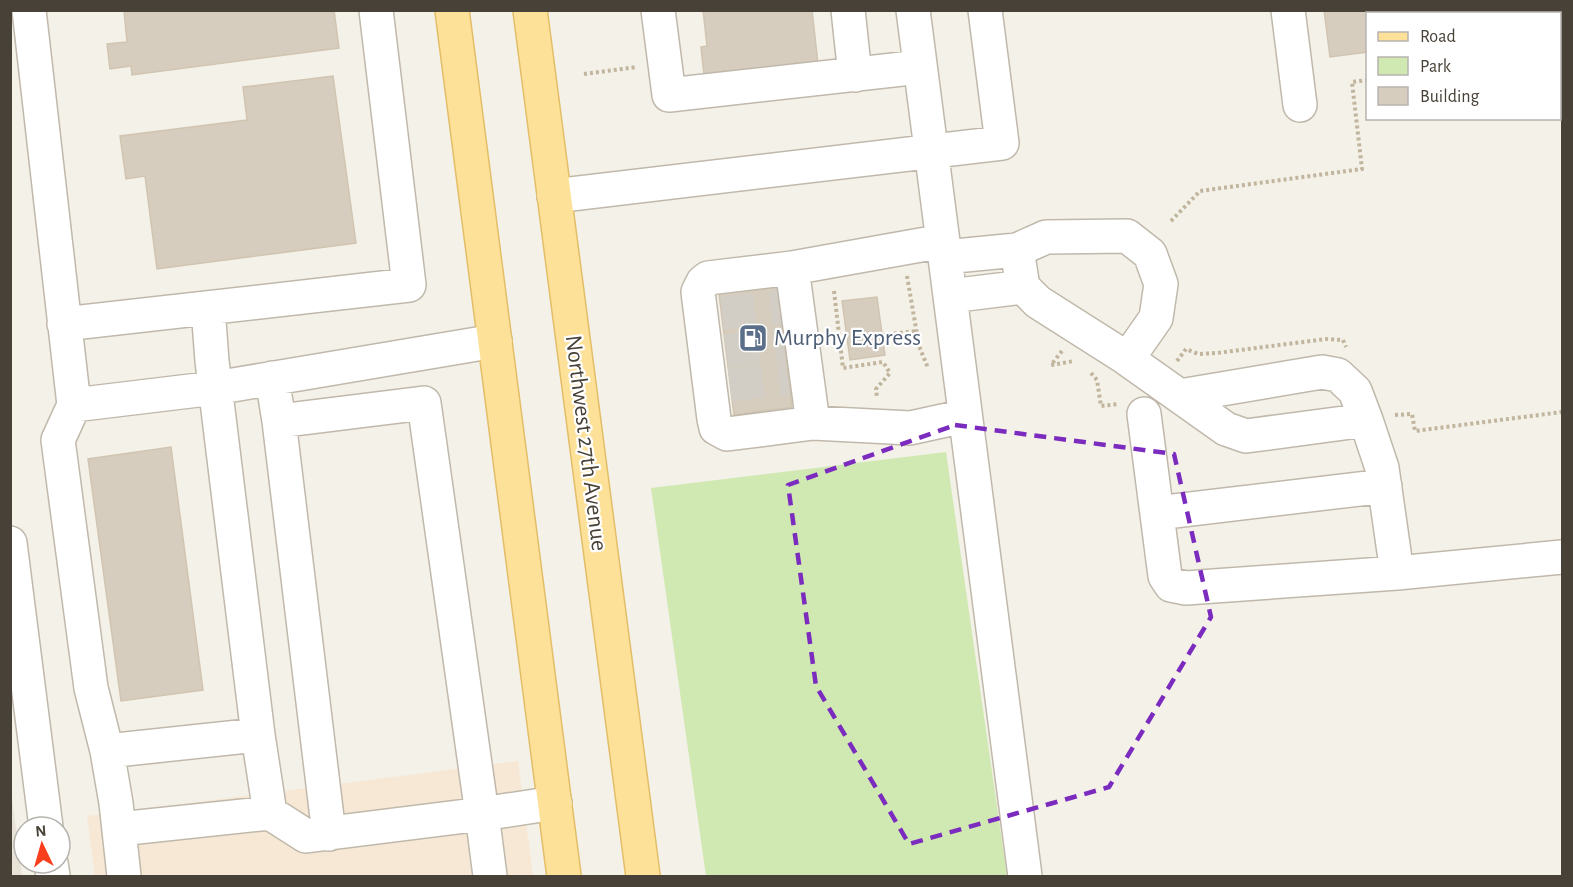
<svg xmlns="http://www.w3.org/2000/svg" width="1573" height="887" viewBox="0 0 1573 887" font-family="'Alegreya Sans',sans-serif">
<rect width="100%" height="100%" fill="#f4f1e9"/>
<!-- residential -->
<path fill="#e8e3d7" d="M10 790H11L22 876H11Z"/>
<!-- commercial -->
<path fill="#f6e8d5" d="M518 761 533 876H95L87 816Z"/>
<!-- green -->
<path fill="#d0e8b2" d="M946 452 1007 876H706L651 488Z"/>
<!-- building -->
<path fill="#d6cdbe" stroke="#d1c5b1" stroke-width="1.5" d="M124 10H334L339 48 132 75 131 66 110 69 107 44 127 42Z
M703 10H812L818 64 705 84 701 47 707 46Z
M1324 10H1540L1541 14H1368V52L1330 57Z
M333 76 356 243 157 269 145 176 126 179 120 136 247 120 243 87Z
M776 279 792 407 734 415 718 286Z
M877 297 885 355 850 360 842 301Z
M171 447 203 690 121 701 88 459Z"/>
<g fill="none" stroke-linecap="round" stroke-linejoin="round">
<!-- minor-tunnel -->
<path stroke="#d2cec5" stroke-width="33" stroke-dasharray="33 16" stroke-linecap="butt" d="M722 313 780 307
M726 351 784 344
M730 385 788 378"/>
<!-- minor casing -->
<g stroke="#c0b9ab" stroke-width="36">
<path id="minor" d="M29 10 74 405 58 440 91 688 107 751 258 735 212 361 208 308
M658 10 669 95 920 67
M848 10 855 75
M913 10 1025 876
M1288 10 1300 105
M554 196 1002 143 985 10
M1127 236 1150 254 1161 284 1156 318 1135 348 1123 356 1038 302 1023 287 1017 250 1046 237Z
M943 241 792 268 813 423 910 428 965 416
M945 257 1017 250
M792 268 708 278 703 282 698 292 714 419 716 428 727 434 813 423
M950 296 1023 287
M64 324 409 285 376 10
M1123 356 1226 429 1246 436 1366 420
M1180 396 1322 372 1338 375 1355 391 1366 420 1382 468 1397 573
M74 405 215 388 495 341
M1144 414 1165 576 1171 585 1186 588 1397 573 1562 557
M279 421 329 834
M1157 513 1385 486
M10 543 46 827
M107 751 116 803 124 876
M270 813 306 836 482 814 424 403 279 421 272 378
M119 829 270 813 258 735
M51 863 53 876
M490 876 482 814 555 803"/>
</g>
<!-- major casing -->
<g stroke="#e3be68" stroke-width="36">
<path id="major" d="M452 10 564 876
M530 10 643 876"/>
</g>
<!-- path -->
<path stroke="#c1b59d" stroke-width="4" stroke-dasharray="3 3" stroke-linecap="butt" d="M1560 55H1562
M584 74 637 67
M1171 221 1200 191 1362 169 1352 82 1368 80
M907 276 919 346 928 368
M834 291 843 368 883 362 890 373 876 389 877 398
M882 335 916 331
M1062 351 1051 365 1074 361
M1177 361 1186 349 1198 354 1217 353 1326 339 1343 340 1346 347
M1091 373 1097 380 1101 406 1118 404
M1395 415 1412 414 1415 431 1562 412"/>
<!-- minor -->
<use href="#minor" stroke="#fff" stroke-width="33"/>
<!-- major -->
<use href="#major" stroke="#fde199" stroke-width="33"/>
</g>
<!-- marked area -->
<path fill="none" stroke="#7b2cbf" stroke-width="4.5" stroke-dasharray="12 8" stroke-linejoin="round" d="M955 425 1174 454 1211 617 1109 787 909 844 816 686 788 485Z"/>
<!-- icons -->
<defs>
<g id="fuel-square" transform="scale(1.5)"><rect x="-9" y="-9" width="18" height="18" rx="4" fill="#5c6f8a" stroke="#fff"/><path d="M-5.5-6h7V0h2V4h1.3V-2.5L3-4.5l.8-.8L6-3V5H2.5V1h-1V6h-7ZM-4.2-4.7v3.2H.2V-4.7Z" fill="#fff"/></g>
</defs>
<g fill-rule="evenodd">
<use href="#fuel-square" x="753" y="338"/>
</g>
<g text-anchor="middle" dominant-baseline="central" stroke-width="4.5" stroke-linejoin="round" paint-order="stroke">
<!-- service labels -->
<g font-size="24" fill="#4e5e75" stroke="#fff" text-anchor="start">
<text x="774" y="338">Murphy Express</text>
</g>
<!-- street labels -->
<g font-size="24" fill="#484137" stroke="#fff">
<text transform="translate(586 443) rotate(83)">Northwest 27th Avenue</text>
</g>
</g>
<!-- border -->
<rect width="1573" height="887" fill="none" stroke="#484137" stroke-width="24"/>
<!-- legend -->
<rect x="1366" y="12" width="195" height="108" fill="#ffffff" stroke="#b6b3af" stroke-width="1.5"/>
<rect x="1378" y="32" width="30" height="9" fill="#fde199" stroke="#b6b3af" stroke-width="1.5"/>
<text x="1420" y="42" font-size="18" fill="#484137">Road</text>
<rect x="1378" y="57" width="30" height="18" fill="#d0e8b2" stroke="#b6b3af" stroke-width="1.5"/>
<text x="1420" y="72" font-size="18" fill="#484137">Park</text>
<rect x="1378" y="87" width="30" height="18" fill="#d6cdbe" stroke="#b6b3af" stroke-width="1.5"/>
<text x="1420" y="102" font-size="18" fill="#484137">Building</text>
<!-- north arrow -->
<g transform="translate(42 845) rotate(355)"><circle r="28" fill="#ffffff" stroke="#b6b3af" stroke-width="1.5"/>
<path d="M0-4.5L10 22L0 15L-10 22Z" fill="#f83e1c"/>
<text y="-9" font-size="16" font-weight="bold" text-anchor="middle" fill="#484137">N</text>
</g>
</svg>
